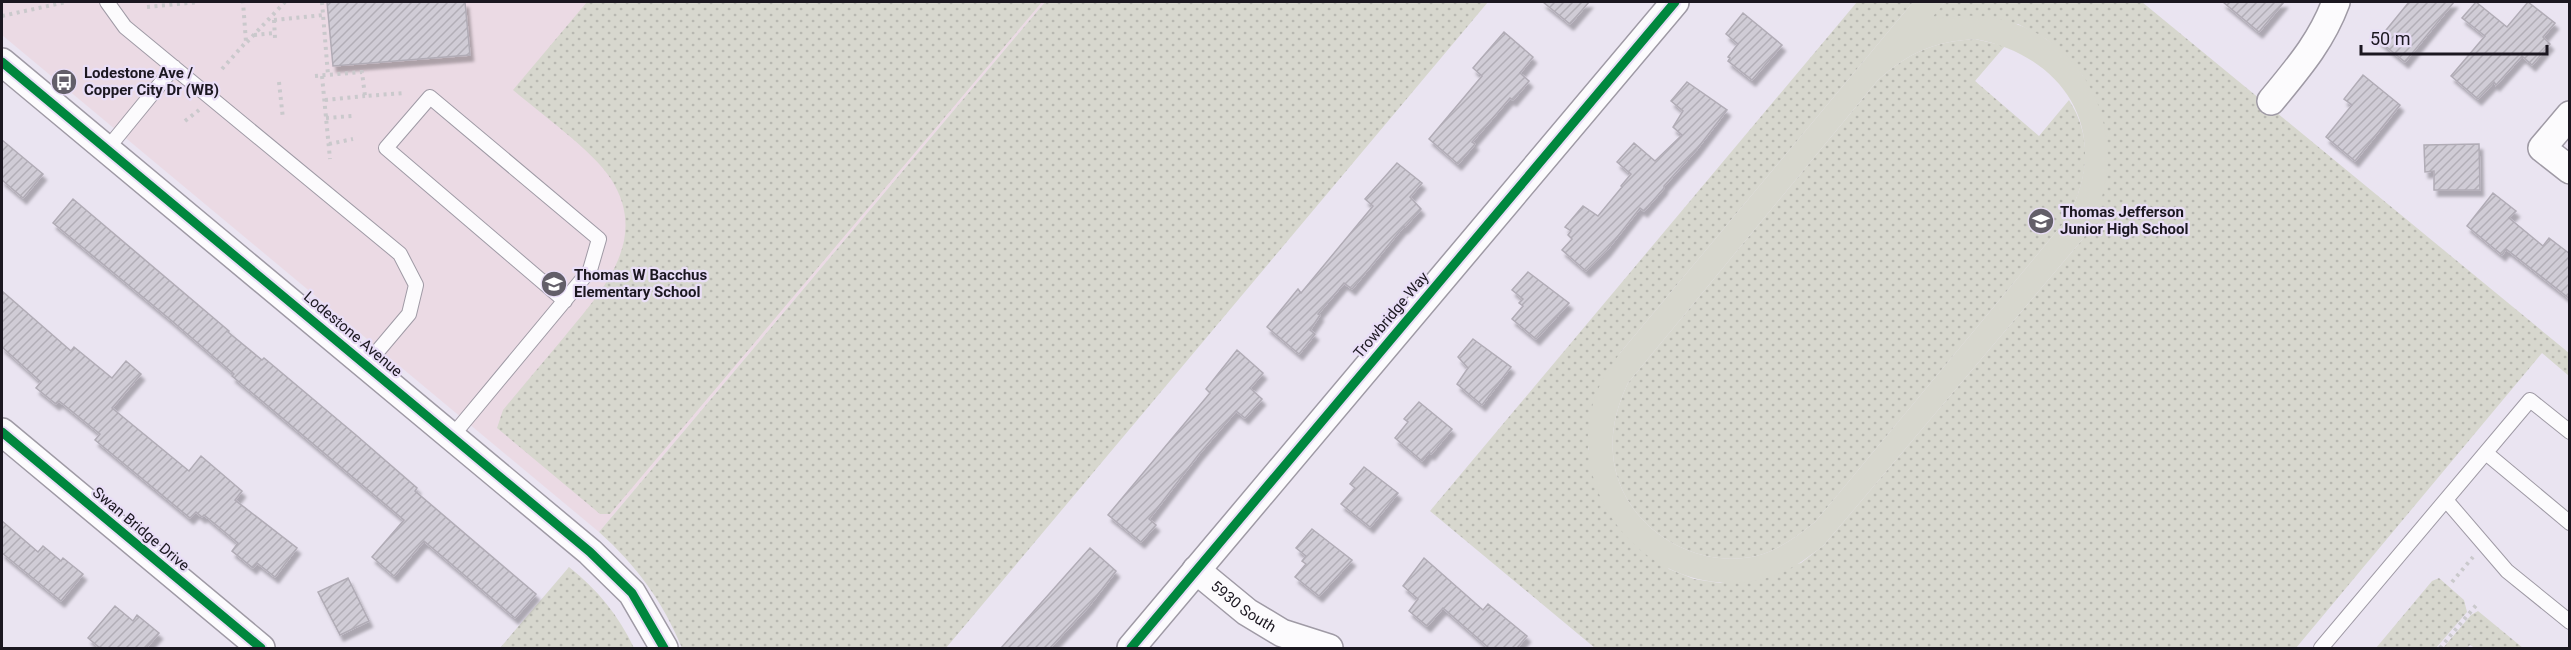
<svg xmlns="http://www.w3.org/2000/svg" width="2571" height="650" viewBox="0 0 2571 650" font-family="Roboto,sans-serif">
<defs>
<pattern id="grass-dots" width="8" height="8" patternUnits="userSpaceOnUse" patternTransform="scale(1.5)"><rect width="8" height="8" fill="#d7d7ce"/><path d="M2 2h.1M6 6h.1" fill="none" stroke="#b8b8b1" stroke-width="1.8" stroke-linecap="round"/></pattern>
<pattern id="building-hatch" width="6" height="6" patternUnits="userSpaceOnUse" patternTransform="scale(1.5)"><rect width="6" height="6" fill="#d0ccd6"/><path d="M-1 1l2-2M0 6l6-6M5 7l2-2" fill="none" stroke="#b2aeb7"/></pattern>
<filter id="shadow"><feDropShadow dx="3.5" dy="6" stdDeviation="1.5" flood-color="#0004"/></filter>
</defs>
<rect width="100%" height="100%" fill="#eae4f1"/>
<!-- education -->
<path fill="#ebdae4" d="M2 2H1045L599 532 2 35Z"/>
<!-- grass -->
<path fill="url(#grass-dots)" d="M587 2H1042L610 514H600L497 428 503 410C523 386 544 361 565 336 602 291 650 240 611 179 593 151 540 113 513 90Z
M1045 2H1488L946 648H682C663 602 637 566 599 532Z
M1857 2H1913L1620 353 1588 449 1669 569 1694 579 1720 583 1801 563 1824 545 2082 240 2092 224 2083 76 2066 56 2046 39 2018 24 1929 20 1945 2H2142L2569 353V376L2542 353 2296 648H1595L1430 511Z
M1975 39 2005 46 1975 81 2039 136 2069 100C2094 139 2088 181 2066 220L1815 522C1796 537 1779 550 1756 556 1690 571 1618 522 1613 454 1611 429 1617 406 1628 383L1878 80C1910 52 1932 42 1975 39Z
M569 567C597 589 619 616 634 648H500Z
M2439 578 2464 600 2467 612 2436 648H2376L2432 581Z
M2478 611 2523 648H2475L2470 645 2467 648H2443L2471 615Z"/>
<!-- garden -->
<path fill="#d7d7ce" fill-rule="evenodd" d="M1913 2H1945L1930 20C1951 16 1973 14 1994 18 2097 37 2139 155 2082 240L1824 545C1809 557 1795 567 1778 574 1747 587 1709 585 1679 573 1611 546 1571 468 1595 397 1601 380 1610 367 1620 353ZM1975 39C2067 56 2114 136 2066 220L1815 522C1796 537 1779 550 1756 556 1690 571 1618 522 1613 454 1611 429 1617 406 1628 383L1878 80C1910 52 1932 42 1975 39Z"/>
<!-- building -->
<path fill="url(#building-hatch)" stroke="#b1acb6" stroke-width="1.5" filter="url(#shadow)" d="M327 2H465L470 55 333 66Z
M1543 2H1589L1570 24Z
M2223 2H2284L2259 32Z
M2409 2H2454L2405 62 2378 40Z
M2476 2 2507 27 2528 2 2555 23 2543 37 2550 44 2532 65 2522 56 2496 85 2494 82 2478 99 2451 76 2485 36 2462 18Z
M1743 13 1782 45 1752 80 1728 61 1730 58 1728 57 1738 44 1726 34Z
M1504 32 1533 57 1520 73 1529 81 1513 100 1510 98 1472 142 1475 144 1458 164 1429 139 1482 76 1473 68Z
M2363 75 2400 105 2355 161 2326 137 2352 105 2344 99Z
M1687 82 1727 110 1697 149 1664 186V188L1644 211 1640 208 1607 250 1586 271 1562 250 1572 239 1568 235 1571 231 1565 227 1583 206 1598 216 1622 187 1621 186 1631 174 1617 162 1634 143 1655 161 1682 135 1673 127 1683 111 1671 101Z
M2 140 43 174 23 198 2 180Z
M2479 144 2480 190H2434V171L2425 172 2424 145Z
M1397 163 1422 183 1410 197 1421 209 1405 227 1404 226 1352 289 1344 283 1318 314 1320 315 1310 330 1315 334 1299 354 1267 327 1298 289 1301 293 1373 206 1365 199Z
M2493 193 2516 211 2509 218 2543 246 2549 238 2570 254V299L2506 249 2502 255 2467 226Z
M73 199 229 331 228 332 262 360 264 358 356 435 417 488 415 491 536 594 515 618 424 541 394 576 372 557 404 520 232 376 234 374 172 321 53 223Z
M1528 272 1569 303 1536 339 1512 319 1523 306 1519 303 1523 299 1512 290Z
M2 291 71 351 74 347 112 378 126 361 141 374 112 408 189 471 201 456 242 491 235 500 297 548 275 577 257 563 253 568 232 551 238 543 204 515 202 517 196 512 190 518 95 440 100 434 59 401 56 404 36 388 41 382 2 347Z
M1473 339 1511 367 1482 405 1457 384 1468 368 1458 357Z
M1237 350 1263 373 1250 388 1262 399 1245 418 1236 411 1199 454 1149 519 1156 525 1141 542 1108 515 1210 393 1206 389Z
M1419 402 1452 429 1431 454 1429 452 1422 461 1395 438 1408 422 1404 419Z
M1364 467 1398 493 1370 527 1341 504 1355 488 1350 484Z
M2 521 38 552 43 546 61 561 63 558 83 574 61 601 2 553Z
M1312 529 1352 560 1319 596 1295 577 1306 564 1302 561 1306 556 1296 548Z
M1090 548 1116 571 1089 606 1050 648H1001Z
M1424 558 1483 610 1488 604 1527 636 1517 648H1489L1443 608 1427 626 1409 611 1418 599 1403 586Z
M348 578 369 621 340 635 318 592Z
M115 606 133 621 137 615 159 633 146 648H100L88 638Z"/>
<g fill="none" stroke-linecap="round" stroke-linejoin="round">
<!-- service casing -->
<g stroke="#9f9aa5" stroke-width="16">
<path id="service" d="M107 2 125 27 400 254 416 285 409 314 366 365
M107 149 174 67
M453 435 590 270 599 239 430 97 386 148 565 301
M2486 453 2570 523
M2446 500 2507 571 2570 622
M2321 648 2530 400 2570 432"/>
</g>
<!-- minor casing -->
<g stroke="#9f9aa5" stroke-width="30">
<g id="minor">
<path d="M2 62 590 552 632 593 664 648"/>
<path d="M2271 101C2298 68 2321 42 2336 2"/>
<path d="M2570 115 2542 148 2570 170"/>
<path d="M2 432 261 648"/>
<path id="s1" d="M1196 570 1247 612 1282 633 1329 648"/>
<path d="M1131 648 1675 2"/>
</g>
</g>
<!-- path -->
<path stroke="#cac9cc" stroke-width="4" stroke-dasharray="3 4.5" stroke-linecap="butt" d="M322 2 328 75
M147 7 199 2
M2 16 66 2
M274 20 323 15
M274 20 275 38
M254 35 275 33
M247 42 285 2
M222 69 246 42 243 2
M315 76 362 72 365 96 404 93
M322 76 330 159
M279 82 283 119
M325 100 365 96
M326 118 352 116
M185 121 199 110
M329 144 353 139
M2452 582 2473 557
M2440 648 2478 603"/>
<!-- service -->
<use href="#service" stroke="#fcfbfd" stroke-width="14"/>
<!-- minor -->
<use href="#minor" stroke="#fcfbfd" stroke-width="27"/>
<!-- cycleway casing -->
<g stroke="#e9def7" stroke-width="13">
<path id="cycleway" d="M2 62 590 552 632 593 664 648
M2 432 261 648
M1131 648 1675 2"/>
</g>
<!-- cycleway -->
<use href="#cycleway" stroke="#00873e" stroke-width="9"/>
</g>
<!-- icons -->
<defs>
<g id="bus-disc" transform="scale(1.35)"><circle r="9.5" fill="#635f69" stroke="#e9def7"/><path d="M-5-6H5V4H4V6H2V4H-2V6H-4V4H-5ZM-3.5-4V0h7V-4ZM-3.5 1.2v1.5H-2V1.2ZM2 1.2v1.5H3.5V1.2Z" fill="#fff"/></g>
<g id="school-disc" transform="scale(1.35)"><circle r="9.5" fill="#635f69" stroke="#e9def7"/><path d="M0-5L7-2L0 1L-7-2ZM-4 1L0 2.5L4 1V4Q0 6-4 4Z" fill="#fff"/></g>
</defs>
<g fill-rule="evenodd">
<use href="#bus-disc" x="64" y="82"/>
<use href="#school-disc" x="2041" y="221"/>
<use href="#school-disc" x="554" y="284"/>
</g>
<g text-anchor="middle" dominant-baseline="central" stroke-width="4.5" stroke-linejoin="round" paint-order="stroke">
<!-- poi labels -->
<g font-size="15" font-weight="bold" fill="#1b1720" stroke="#e9def7" text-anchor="start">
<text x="84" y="73">Lodestone Ave /<tspan x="84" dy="17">Copper City Dr (WB)</tspan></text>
<text x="2060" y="212">Thomas Jefferson<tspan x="2060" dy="17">Junior High School</tspan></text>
<text x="574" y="275">Thomas W Bacchus<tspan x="574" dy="17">Elementary School</tspan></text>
</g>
<!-- street labels -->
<g font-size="15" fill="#1b1720" stroke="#e9def7">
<text transform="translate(1391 315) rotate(-50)">Trowbridge Way</text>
<text transform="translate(353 334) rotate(40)">Lodestone Avenue</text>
<text transform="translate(141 529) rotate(40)">Swan Bridge Drive</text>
<text stroke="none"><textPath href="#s1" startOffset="60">5930 South</textPath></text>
</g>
</g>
<!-- border -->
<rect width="2571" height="650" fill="none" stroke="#1b1720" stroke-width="6"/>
<!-- scale -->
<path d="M2361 45v9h186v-9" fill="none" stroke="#1b1720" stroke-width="3"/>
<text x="2370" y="45" font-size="18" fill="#1b1720" stroke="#e9def7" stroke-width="4.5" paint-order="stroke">50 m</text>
</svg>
